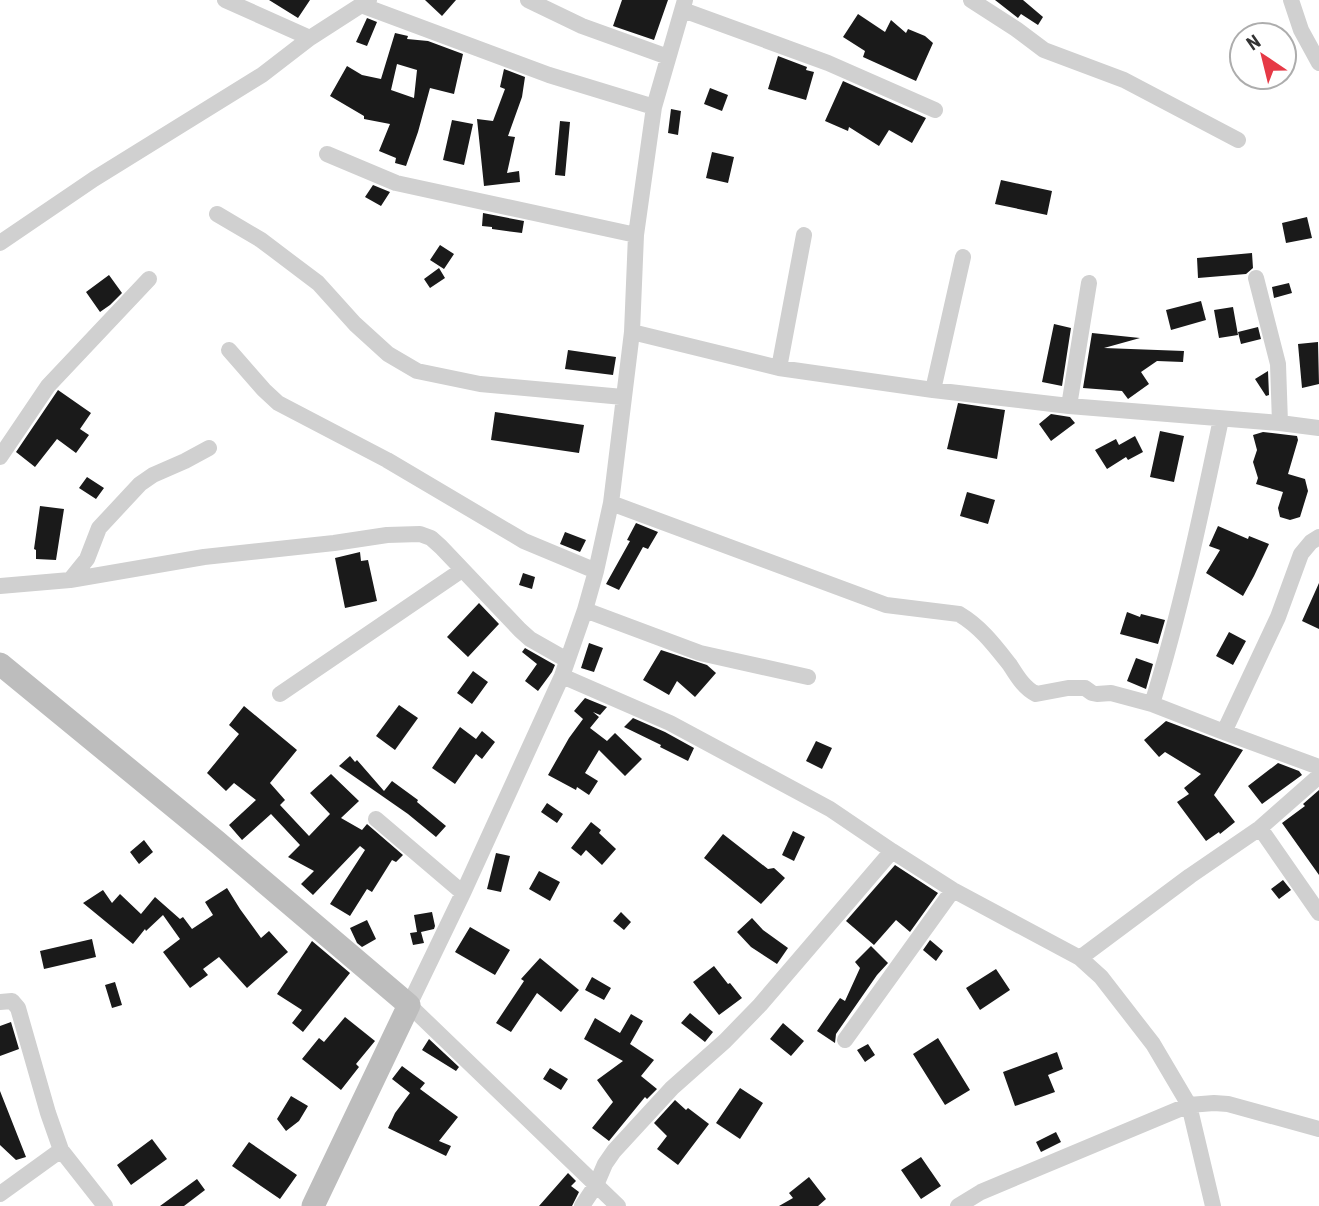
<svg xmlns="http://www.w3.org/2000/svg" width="1319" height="1206" viewBox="0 0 1319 1206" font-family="'Roboto Condensed',sans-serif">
<rect width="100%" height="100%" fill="#fff"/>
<!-- building -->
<path fill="#1a1a1a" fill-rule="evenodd" d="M269 0H310L298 18Z
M425 0H456L442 16Z
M622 0H668L654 40 613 26Z
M995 0H1023L1043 17 1038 25 1021 14 1018 18Z
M858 14 885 32 891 20 906 33 908 29 925 36 933 43 916 81 863 57 865 51 843 37Z
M367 18 377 22 367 46 356 42Z
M395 33 408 36 407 39 428 41 463 54 454 94 430 88 418 132 406 166 395 163 396 158 379 151 390 124 364 119V116L330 96 347 66 362 75 381 79ZM397 64 417 70 414 98 391 90Z
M778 56 807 67 806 70 814 72 806 100 768 89Z
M504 69 525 77 522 97 508 136 515 137 507 173 519 171 520 182 484 186 477 119 493 121 505 89 500 87Z
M843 81 926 118 912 143 889 130 879 146 849 127 848 131 825 121Z
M710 88 728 95 722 111 704 104Z
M671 109 681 111 678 135 668 133Z
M452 120 473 124 464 165 443 160Z
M560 121 570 122 565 176 555 175Z
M712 152 734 157 728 183 706 178Z
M1001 180 1052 191 1047 215 995 204Z
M373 185 390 192 381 206 365 197Z
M483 213 524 221 522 233 492 229V227L482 226Z
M1307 217 1312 238 1286 243 1282 223Z
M440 245 454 254 444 269 430 260Z
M1252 253 1253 268 1246 274 1198 278 1197 258Z
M439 268 445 278 430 288 424 279Z
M109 275 122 293 110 305 100 312 86 292Z
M1289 283 1292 293 1274 298 1272 287Z
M1201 301 1206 320 1171 330 1166 310Z
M1233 307 1238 335 1219 338 1214 310Z
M1054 324 1071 328 1062 386 1042 382Z
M1258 327 1261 339 1241 344 1238 332Z
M1092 333 1140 338 1104 348 1184 351 1183 362 1157 361 1141 372 1149 384 1128 399 1122 391 1083 388Z
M1318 342 1319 384 1302 388 1298 344Z
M568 350 616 357 613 375 565 369Z
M1268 371 1269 395 1266 396 1255 379Z
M58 390 91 413 80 429 89 435 76 453 57 439 35 467 16 452Z
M958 403 1005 410 997 459 947 449Z
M495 412 584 425 579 453 491 440Z
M1051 414 1070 417 1075 423 1051 441 1039 424Z
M1160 431 1184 436 1174 482 1150 477Z
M1263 432 1297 436 1298 440 1288 474 1305 479 1308 491 1300 517 1290 520 1280 517 1278 508 1283 492 1256 484 1258 478 1253 462 1257 450 1253 435Z
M1135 436 1143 452 1128 460 1126 457 1107 469 1095 450 1116 439 1119 445Z
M87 477 104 488 96 499 79 488Z
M967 492 995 500 988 524 960 516Z
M40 506 64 509 56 560 36 559V550L34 549Z
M636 523 658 532 648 549 643 547 619 590 606 584 630 541 627 540Z
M1218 526 1248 539 1249 536 1269 544 1254 576 1243 596 1206 573 1220 550 1209 546Z
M565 532 586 540 580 552 560 544Z
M360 552 361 561 368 560 377 601 345 608 335 558Z
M523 573 535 577 532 589 519 585Z
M1319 583V629L1302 621Z
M479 603 499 624 468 657 447 637Z
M1127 612 1140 617 1141 614 1165 620 1158 644 1120 634Z
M1229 632 1246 641 1233 665 1216 656Z
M589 643 603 648 594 672 581 668Z
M525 648 555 665 552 672 538 691 525 681 537 664 522 652Z
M661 650 707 665 716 673 695 697 677 681 669 695 643 680Z
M1136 658 1153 664 1146 689 1127 681Z
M473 671 488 682 472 704 457 693Z
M585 698 607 707 600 715 593 712 599 717 590 728 607 741 615 733 642 759 625 776 599 750 585 773 598 781 589 795 577 787 576 790 548 775 569 738 583 719 574 711Z
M399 705 418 718 395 750 376 736Z
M244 706 297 750 270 783 285 800 280 805 309 836 330 814 310 793 331 774 359 801 341 818 362 830 367 824 403 855 396 862 392 860 372 892 367 889 350 916 330 904 365 850 360 846 313 895 301 884 314 871 288 857 300 845 271 814 242 840 229 825 256 800 234 783 226 791 207 773 239 734 229 725Z
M633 718 665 732 694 748 688 761 660 747 661 745 624 727Z
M1166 721 1243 750 1214 795 1235 822 1220 834 1219 832 1206 841 1177 802 1189 794 1184 788 1201 774 1165 752 1159 757 1144 740Z
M460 727 476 739 482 731 495 742 482 759 476 754 455 784 432 768Z
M816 741 832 748 822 769 806 761Z
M350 756 355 762 357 760 384 791 392 781 418 800 417 802 446 826 436 837 408 814 339 766Z
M1278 763 1299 771 1302 775 1262 804 1248 786Z
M1319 790V875L1282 823 1305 806 1303 804Z
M547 803 563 814 557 823 541 812Z
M591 822 601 830 599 833 616 849 602 865 586 850 581 856 571 848Z
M793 831 805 837 794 861 782 855Z
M723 834 768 869 774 868 785 878 761 904 704 858Z
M144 840 153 852 139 864 130 852Z
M496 853 510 856 501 892 487 889Z
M895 865 938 893 910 932 896 920 874 945 846 921Z
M539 871 560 882 550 901 529 889Z
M1283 880 1291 890 1279 899 1271 889Z
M227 888 240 909 261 938 269 931 288 952 247 988 219 957 203 969 208 975 190 988 163 952 180 939 163 915 146 931 145 929 133 944 83 903 103 890 112 903 120 894 141 914 155 897 180 919 183 917 192 929 213 915 205 902Z
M432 912 435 926 434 929 421 932 424 943 413 945 410 933 417 932 414 915Z
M621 912 631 922 624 930 613 921Z
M752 918 763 930 788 948 777 964 751 947 737 932Z
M367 920 376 939 362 947 357 943 350 928Z
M470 927 510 950 495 975 455 952Z
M92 939 96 957 44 969 40 951Z
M930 940 943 951 936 961 923 950Z
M312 941 350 973 303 1032 292 1023 302 1010 277 994Z
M871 946 888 963 877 975 836 1034 835 1043 817 1031 840 998 845 1001 860 968 855 962Z
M540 958 579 990 561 1012 537 993 511 1032 496 1023 524 981 521 979Z
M714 966 728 984 730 983 742 998 719 1015 693 982Z
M996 969 1010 990 980 1010 966 988Z
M592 977 611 988 604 1000 585 990Z
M115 982 122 1005 112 1008 105 985Z
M690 1013 713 1032 705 1042 681 1023Z
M631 1014 643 1021 630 1044 654 1060 641 1076 657 1089 647 1099 645 1097 609 1141 592 1128 613 1102 597 1080 623 1061 584 1039 595 1018 620 1033Z
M345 1017 375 1041 356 1064 359 1067 341 1090 302 1059 319 1038 324 1042Z
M11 1022 19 1049 0 1056V1026Z
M783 1023 804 1041 791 1056 770 1039Z
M938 1038 970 1090 945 1105 913 1054Z
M429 1039 459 1067 456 1071 422 1050Z
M868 1044 875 1055 865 1062 857 1050Z
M1057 1052 1063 1069 1048 1075 1055 1092 1015 1106 1003 1072Z
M402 1066 425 1083 420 1089 458 1117 439 1141 451 1146 446 1156 388 1128 395 1113 410 1093 392 1079Z
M550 1068 568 1079 561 1090 543 1079Z
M740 1088 763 1103 740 1139 716 1123Z
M0 1091 26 1157 16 1160 0 1145Z
M291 1096 308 1106 299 1121 286 1131 277 1119Z
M675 1100 686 1110 688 1108 709 1124 678 1165 657 1149 667 1136 654 1123Z
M1056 1132 1061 1142 1041 1152 1036 1142Z
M152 1139 167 1159 131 1185 117 1165Z
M249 1142 297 1175 280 1199 232 1166Z
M921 1157 941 1186 921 1199 901 1170Z
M568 1173 576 1181 571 1186 579 1192 572 1206H539Z
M809 1177 826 1199 818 1206H779L793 1198 789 1193Z
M197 1179 205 1190 184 1206H160Z"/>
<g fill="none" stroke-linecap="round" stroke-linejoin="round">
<!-- minor -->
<path stroke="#d0d0d0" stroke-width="16" d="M225 0 310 38
M528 0 582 26 668 57
M971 0 1016 29 1044 50 1124 80 1238 140
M1291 0 1301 30 1319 63
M361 5 549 75 654 107
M683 10 828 63 935 110
M327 154 396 183 636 235
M217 214 261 240 318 283 355 324 388 354 417 371 480 384 623 397
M0 243 94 179 262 75 310 38 369 0
M1256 278 1278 364 1280 423
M632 332 779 368 933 390 1069 406 1280 423 1319 428
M229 350 264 390 278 403 387 460 524 541 596 571
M779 368 804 235
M933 390 963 257
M1069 406 1089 283
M0 457 48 386 149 279
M611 503 886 605 959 614C981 627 995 646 1010 665 1017 676 1024 688 1036 694L1068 688H1085L1092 693 1097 694 1111 693 1152 704 1224 732 1319 767
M70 580 87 559 99 528 140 484 153 475 185 461 209 448
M0 586 70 580 204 557 334 543 387 535 420 534 431 538 441 547 520 630 530 639 567 660
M585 610 700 653 808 677
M562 676 670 723 830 809 892 851 953 890 1080 958 1101 977 1153 1044 1189 1105 1213 1206
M280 694 462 570
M1152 704C1181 610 1201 514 1221 419
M1224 732 1278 617 1301 554 1311 542 1319 537
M376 819 463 893
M1260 828 1319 913
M1080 958 1190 876 1260 828 1319 776
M0 1002 12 1001 18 1008 48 1113 61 1150
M845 1040 953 890
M0 1194 61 1150 105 1206
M582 1206 596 1185 605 1164 614 1151 672 1088 725 1041 760 1005 892 851
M618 1206 409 1005 463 893 562 676 585 610 596 571 611 503 632 332 636 235 654 107 685 0
M958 1206 981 1192 1189 1105 1214 1103 1228 1104 1319 1129"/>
<!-- secondary -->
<path stroke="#bdbdbd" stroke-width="23" d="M0 664 216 841 409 1005 313 1206"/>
</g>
<!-- north arrow -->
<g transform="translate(1263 56) rotate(325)"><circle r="33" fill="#ffffff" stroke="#adadad" stroke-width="2"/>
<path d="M0-5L12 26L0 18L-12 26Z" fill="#e63946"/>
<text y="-10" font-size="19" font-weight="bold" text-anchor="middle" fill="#333333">N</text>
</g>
</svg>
